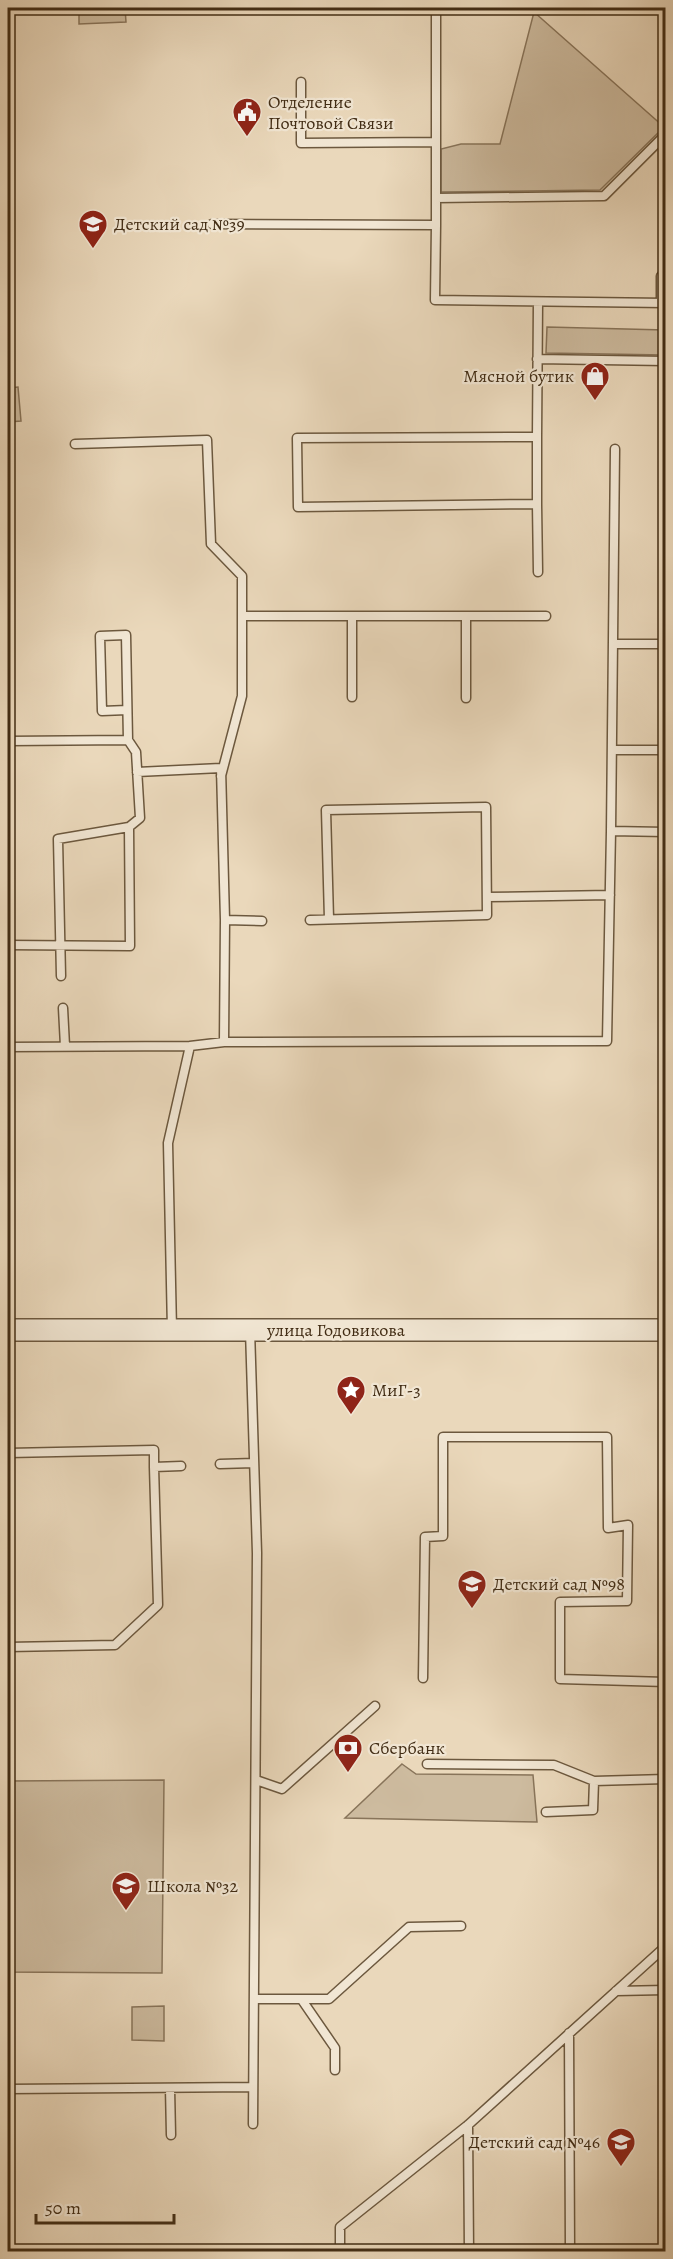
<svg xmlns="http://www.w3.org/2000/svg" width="673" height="2259" viewBox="0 0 673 2259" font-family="Alegreya,serif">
<rect width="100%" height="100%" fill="#ead8bb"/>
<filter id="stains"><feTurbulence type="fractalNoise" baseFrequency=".00333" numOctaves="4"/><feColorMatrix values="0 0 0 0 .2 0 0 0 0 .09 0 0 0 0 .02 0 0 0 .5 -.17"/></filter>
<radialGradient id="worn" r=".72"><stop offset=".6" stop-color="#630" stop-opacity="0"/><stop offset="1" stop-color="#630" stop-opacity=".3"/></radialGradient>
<!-- green -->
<path fill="#cdbb9f" stroke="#88745a" stroke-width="1.5" d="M79 8H125L126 22 79 24Z
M534 12 664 127 600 190 441 192V149L461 144H500Z
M547 327 665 330V355L546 353Z
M18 387 21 421 8 422V388Z
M402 1764 416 1774 533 1775 537 1822 345 1818Z
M164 1780 162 1973 8 1972V1781Z
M164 2006V2041L132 2040V2007Z"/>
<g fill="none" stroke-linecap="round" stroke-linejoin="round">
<!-- service casing -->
<g stroke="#6c583e" stroke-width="11">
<path id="service" d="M301 82V143L436 142
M436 198V8
M212 224 436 225 435 300 666 303
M436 225V198L604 196 666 134
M661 303V276L666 272
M537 359 666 361
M537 437V504L298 507 297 438 537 437 538 302
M75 444 207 440 211 544 242 576V616
M615 449 611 831 666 832
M537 504 538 572
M614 644H666
M352 697V617
M466 698V617
M8 741 128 740
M613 750H666
M137 772 221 768 225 920 224 1042 190 1046
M221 776 242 696V616H546
M487 897 610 895
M666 898V1028
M225 920 262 921
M310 920 487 915 486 807 326 810 329 919
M8 945 130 946 129 827 140 818 136 752 128 740 126 635 100 636 102 711 127 710
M61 976 58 839 129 827
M63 1008 65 1046
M224 1042 607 1041 611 831
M8 1047 190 1046 168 1143 172 1330
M250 1330 257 1553 253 2124
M8 1453 154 1450V1467
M220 1464 254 1463
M8 1647 115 1645 158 1605 154 1467 181 1466
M423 1678 425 1537 443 1536V1437H607L608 1528 628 1525 627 1601 560 1602V1679L666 1682
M427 1764 554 1765 594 1781 666 1779
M256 1780 282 1789 375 1706
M546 1812 593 1810 594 1781
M616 1991 666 1990
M254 1999H329L409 1927 461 1926
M302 2000 335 2048V2070
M569 2033 570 2252
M170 2088 171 2135
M8 2089 253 2087
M468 2125 469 2252
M340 2252V2227L468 2125 666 1946"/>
</g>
<!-- tertiary casing -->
<g stroke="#6c583e" stroke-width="24">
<path id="tertiary" d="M8 1330H666"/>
</g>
<!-- service -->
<use href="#service" stroke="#f1e6d3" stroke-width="8"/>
<!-- tertiary -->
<use href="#tertiary" stroke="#f1e6d3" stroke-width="21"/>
</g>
<!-- icons -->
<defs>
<g id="civic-pin" transform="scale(1.5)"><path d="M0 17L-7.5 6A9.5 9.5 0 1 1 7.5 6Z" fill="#8f2418" stroke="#f1e6d3"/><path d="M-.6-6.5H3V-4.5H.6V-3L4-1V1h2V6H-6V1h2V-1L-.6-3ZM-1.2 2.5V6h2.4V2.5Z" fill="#fff"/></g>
<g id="school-pin" transform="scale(1.5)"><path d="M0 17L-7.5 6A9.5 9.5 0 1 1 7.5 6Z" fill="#8f2418" stroke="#f1e6d3"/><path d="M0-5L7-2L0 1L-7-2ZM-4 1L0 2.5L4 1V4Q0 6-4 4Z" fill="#fff"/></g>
<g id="shop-pin" transform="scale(1.5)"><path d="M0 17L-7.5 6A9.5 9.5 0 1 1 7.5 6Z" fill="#8f2418" stroke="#f1e6d3"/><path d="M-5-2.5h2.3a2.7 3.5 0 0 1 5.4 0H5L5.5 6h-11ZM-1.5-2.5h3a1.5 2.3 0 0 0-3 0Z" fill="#fff"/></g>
<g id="sight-pin" transform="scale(1.5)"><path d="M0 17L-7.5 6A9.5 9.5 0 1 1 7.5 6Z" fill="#8f2418" stroke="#f1e6d3"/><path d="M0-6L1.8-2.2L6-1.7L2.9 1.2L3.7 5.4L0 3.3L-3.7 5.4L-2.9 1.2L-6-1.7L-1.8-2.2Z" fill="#fff"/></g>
<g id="bank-pin" transform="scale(1.5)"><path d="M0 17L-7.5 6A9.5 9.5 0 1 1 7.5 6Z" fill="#8f2418" stroke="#f1e6d3"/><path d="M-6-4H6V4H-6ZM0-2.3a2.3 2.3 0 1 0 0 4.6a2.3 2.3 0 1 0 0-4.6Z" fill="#fff"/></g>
</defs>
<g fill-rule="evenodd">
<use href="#civic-pin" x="247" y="112"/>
<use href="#school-pin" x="93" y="224"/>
<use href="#shop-pin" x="595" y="376"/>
<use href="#sight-pin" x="351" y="1390"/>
<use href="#school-pin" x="472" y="1584"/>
<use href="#bank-pin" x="348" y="1748"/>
<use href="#school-pin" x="126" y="1886"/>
<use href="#school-pin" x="621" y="2142"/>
</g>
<g text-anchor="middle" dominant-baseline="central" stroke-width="4.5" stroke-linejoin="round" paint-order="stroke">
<!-- poi labels -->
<g font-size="18" fill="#422d15" stroke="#f1e6d3" text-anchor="start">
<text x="268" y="102">Отделение<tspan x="268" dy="21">Почтовой Связи</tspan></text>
<text x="114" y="224">Детский сад №39</text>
<text x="574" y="376" text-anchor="end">Мясной бутик</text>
<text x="372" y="1390">МиГ-3</text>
<text x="493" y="1584">Детский сад №98</text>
<text x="369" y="1748">Сбербанк</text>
<text x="147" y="1886">Школа №32</text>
<text x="600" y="2142" text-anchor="end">Детский сад №46</text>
</g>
<!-- street labels -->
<g font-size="18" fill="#422d15" stroke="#f1e6d3">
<text x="336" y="1330">улица Годовикова</text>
</g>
</g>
<!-- margin -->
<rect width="673" height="2259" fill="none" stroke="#ead8bb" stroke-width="30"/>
<rect x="9" y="9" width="655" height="2241" fill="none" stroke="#422d15" stroke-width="3"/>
<rect x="15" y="15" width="643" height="2229" fill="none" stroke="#422d15" stroke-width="1.5"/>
<!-- scale -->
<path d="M36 2214v9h138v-9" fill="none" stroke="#422d15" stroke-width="3"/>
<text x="45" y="2214" font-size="18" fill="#422d15" stroke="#f1e6d3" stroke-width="4.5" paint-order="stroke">50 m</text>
<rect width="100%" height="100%" filter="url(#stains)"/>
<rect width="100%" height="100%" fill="url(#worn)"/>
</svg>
